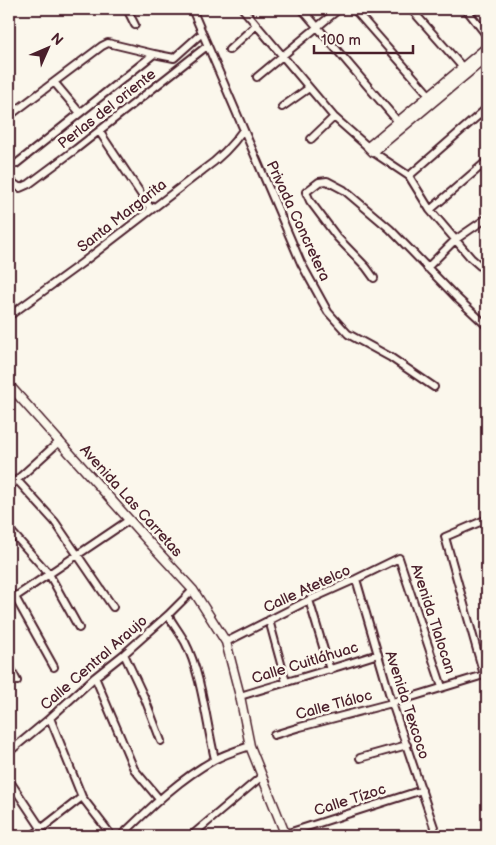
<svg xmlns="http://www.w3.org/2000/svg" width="496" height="845" viewBox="0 0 496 845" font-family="'Balsamiq Sans',sans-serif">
<rect width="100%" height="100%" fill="#fbf7ec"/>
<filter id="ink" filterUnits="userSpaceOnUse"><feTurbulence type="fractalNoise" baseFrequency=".02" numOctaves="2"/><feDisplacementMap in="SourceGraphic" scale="10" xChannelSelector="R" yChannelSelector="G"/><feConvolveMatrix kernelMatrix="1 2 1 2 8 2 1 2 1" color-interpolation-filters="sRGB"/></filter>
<g filter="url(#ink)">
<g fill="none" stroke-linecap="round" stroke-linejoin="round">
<!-- minor casing -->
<g stroke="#4a1f2b" stroke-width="10">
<path id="minor" d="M127 9 135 25
M192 9 301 263 328 312 348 334 390 357 434 387
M243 9 334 117 368 147
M302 9 400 124
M354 9 432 98
M411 9 465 70
M466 9 487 36
M229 50 256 25
M257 77 339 9
M54 82 80 113
M282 107 309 88
M9 116 102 46 108 43 154 54
M99 131 151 209
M311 139 334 117
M373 152 409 176 430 210 471 258 487 272
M16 164 154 54 174 58 202 33
M409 176 487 108
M9 180 20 188 29 184 76 149 207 46
M430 210 487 161
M427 268 455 240 487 218
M374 278 366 267 337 237 310 201 306 192 319 182 327 181 344 190 390 229 456 297 487 326
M9 316 82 263 203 170C219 159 232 146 243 130
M17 480 55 522 113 607
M9 487 60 441
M9 529 49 574 79 628
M356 579 392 703 437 836
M9 592 15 597 54 667
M9 599 15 597 129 520
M309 600 330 670
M168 615C173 624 180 633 185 642 202 675 206 722 215 759
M269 620 286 682
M226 642 309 600 356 579 399 558 442 687
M124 654 145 699 161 741
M9 665 17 681
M484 675 445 537 487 519
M95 677 134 769 159 799
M240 696C286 682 332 669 378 654
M50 718 82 797 112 836
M274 735 300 727 392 703 487 674
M9 752 50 718 95 677 124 654 168 615 193 590
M360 758 407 745
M9 780 41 828
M285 834 422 790
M32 836 82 797
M121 836C150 808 178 780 214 760 225 754 238 750 250 746
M191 836 262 776"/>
</g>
<!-- tertiary casing -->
<g stroke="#4a1f2b" stroke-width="11">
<path id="tertiary" d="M487 47 368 147 373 152 487 57
M9 385 148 541 193 590 226 642 240 696 250 746 286 836"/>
</g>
<!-- minor -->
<use href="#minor" stroke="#fbf7ec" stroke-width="6"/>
<!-- tertiary -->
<use href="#tertiary" stroke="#fbf7ec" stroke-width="8"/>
</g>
</g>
<g text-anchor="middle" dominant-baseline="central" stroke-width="5" stroke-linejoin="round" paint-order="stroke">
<!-- street labels -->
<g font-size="15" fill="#4a1f2b" stroke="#fbf7ec">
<text transform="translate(107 109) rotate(-38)">Perlas del oriente</text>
<text transform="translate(122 216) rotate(-38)">Santa Margarita</text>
<text transform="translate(298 221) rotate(65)">Privada Concretera</text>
<text transform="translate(131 501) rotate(48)">Avenida Las Carretas</text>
<text transform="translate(307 589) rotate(-25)">Calle Atetelco</text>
<text transform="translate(433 619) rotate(72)">Avenida Tlalocan</text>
<text transform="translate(94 663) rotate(-41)">Calle Central Araujo</text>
<text transform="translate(305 663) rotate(-17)">Calle Cuitláhuac</text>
<text transform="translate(334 705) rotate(-15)">Calle Tláloc</text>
<text transform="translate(407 705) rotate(72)">Avenida Texcoco</text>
<text transform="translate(350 800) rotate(-18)">Calle Tízoc</text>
</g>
</g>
<!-- margin -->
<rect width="496" height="845" fill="none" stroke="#fbf7ec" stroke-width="30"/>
<rect x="15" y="15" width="466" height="815" fill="none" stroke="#4a1f2b" stroke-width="2" filter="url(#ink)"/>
<!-- north arrow -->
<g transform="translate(48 48) rotate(45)" stroke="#fbf7ec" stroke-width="4" paint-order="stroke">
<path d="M0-4L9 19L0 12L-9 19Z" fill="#4a1f2b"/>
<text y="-8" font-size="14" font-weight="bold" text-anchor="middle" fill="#4a1f2b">N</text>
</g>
<!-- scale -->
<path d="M314 45v8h99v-8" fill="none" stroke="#4a1f2b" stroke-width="2.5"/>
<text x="321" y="45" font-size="15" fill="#4a1f2b" stroke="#fbf7ec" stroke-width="4" paint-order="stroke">100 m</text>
</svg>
